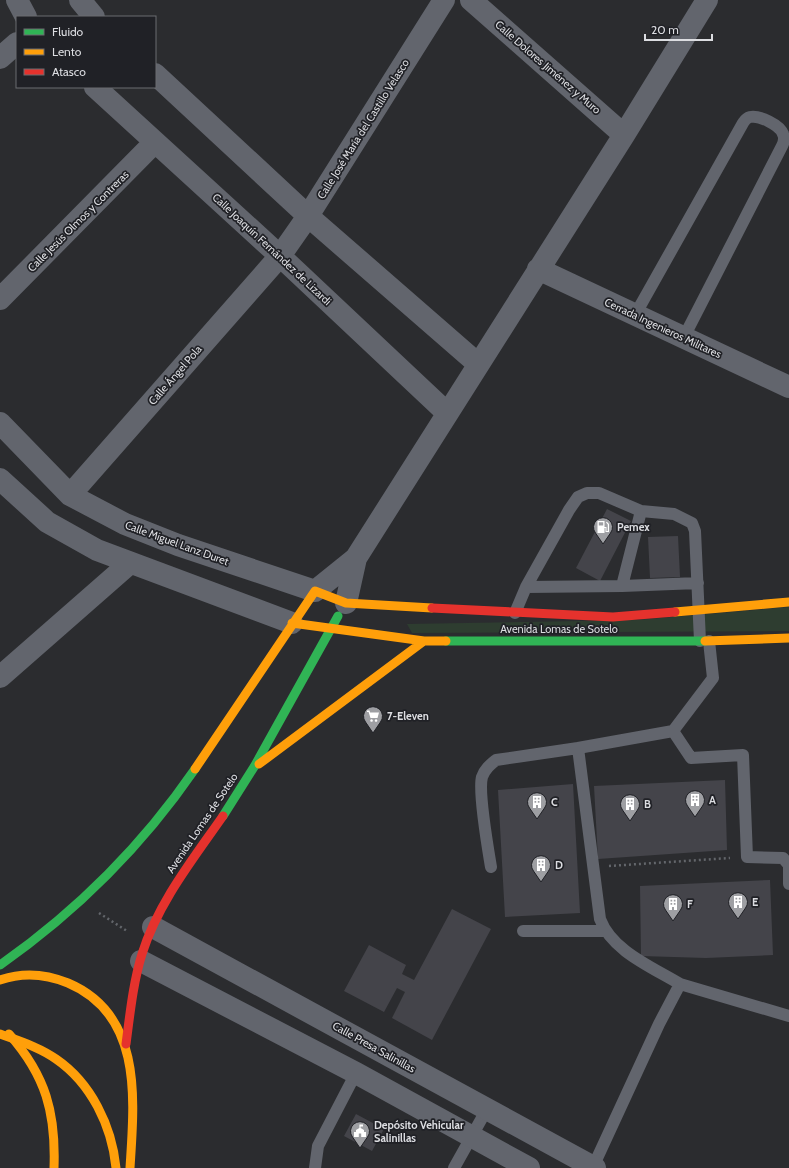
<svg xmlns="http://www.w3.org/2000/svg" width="789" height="1168" viewBox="0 0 789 1168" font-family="Cabin,sans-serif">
<rect width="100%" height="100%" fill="#2b2c2f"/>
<!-- green -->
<path fill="#2e3d30" d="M789 607V631L412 633 407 624 637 620Z"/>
<!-- building -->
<path fill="#44444a" d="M607 509 631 521 600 581 576 568Z
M678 536 680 577 650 578 648 537Z
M725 780 727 850 598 859 594 786Z
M573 784 580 913 505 917 498 790Z
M770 880 773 955 706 958 641 956 640 886Z
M452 909 491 929 432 1040 392 1018 405 992 397 988 384 1012 344 991 369 945 406 965 402 974 414 980Z
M356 1114 384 1129 372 1151 344 1136Z"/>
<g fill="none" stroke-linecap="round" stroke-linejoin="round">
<!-- path -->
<path stroke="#63666b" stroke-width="2.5" stroke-dasharray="2 3" stroke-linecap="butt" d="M609 866 730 858
M99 913 127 931"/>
<!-- lane -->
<path stroke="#62656d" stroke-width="12" d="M635 315 743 123C745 120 746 118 750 117 759 115 780 125 783 134 785 138 784 142 782 146L684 337
M622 586 641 511
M526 587 622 586 698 583
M515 613 526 587 569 510 578 497 587 493H599L641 511 674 514 692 523 695 531 700 641
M673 731 713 678 709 641
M491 867C488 849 478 791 482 777 485 769 490 765 496 760L578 748
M523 931H605
M680 984C652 967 612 951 600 919L578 748 673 731 691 758 743 755 747 857 783 858 789 865V884
M593 1167 659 1024 680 984 789 1016
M315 1168 318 1146 356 1073
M454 1168 487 1109"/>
<!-- street -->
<path stroke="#62656d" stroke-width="22" d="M17 0 26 17
M80 0 94 17
M471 0 624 135
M0 58 17 43
M155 74 308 216 478 364
M95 87 280 256 447 413
M538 269 789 387
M0 299 155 142
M0 423 70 495 125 524 178 545 315 591 356 558 624 135 707 0
M0 479 47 522 97 550 292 623
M70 495 280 256 308 216 444 0
M346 603 356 558
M0 677 130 563
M153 927 595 1168
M141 961 356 1073 529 1168"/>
<!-- fast -->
<path stroke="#30b455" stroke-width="9" d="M446 641H705
M223 816 254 767 338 616
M0 965C77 911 142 846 195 769"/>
<!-- slow -->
<path stroke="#ff9f0a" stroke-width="9" d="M675 612 789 602
M292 623 424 641H446
M705 641 789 638
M259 764 424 641
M195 769 315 591 346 603 432 608
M0 980C23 972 46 974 68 983 144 1015 134 1102 130 1168
M9 1034C46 1076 56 1113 54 1168"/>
<!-- jam -->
<path stroke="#e5322d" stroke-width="9" d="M432 608 613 617 675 612
M126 1044C130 1014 133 983 142 954 158 903 193 859 223 816"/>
<!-- slow-bridge -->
<path stroke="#ff9f0a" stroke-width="9" d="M0 1034C19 1041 39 1047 56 1059 91 1083 112 1126 116 1168"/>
</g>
<!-- icons -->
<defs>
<g id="fuel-pin" transform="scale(1)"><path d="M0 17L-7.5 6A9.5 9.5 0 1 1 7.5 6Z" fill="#9e9fa3" stroke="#202126"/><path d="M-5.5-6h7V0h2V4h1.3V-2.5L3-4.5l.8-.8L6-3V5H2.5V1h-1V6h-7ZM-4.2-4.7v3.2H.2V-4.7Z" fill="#fff"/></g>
<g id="supermarket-pin" transform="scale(1)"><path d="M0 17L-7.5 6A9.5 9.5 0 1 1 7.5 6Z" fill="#9e9fa3" stroke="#202126"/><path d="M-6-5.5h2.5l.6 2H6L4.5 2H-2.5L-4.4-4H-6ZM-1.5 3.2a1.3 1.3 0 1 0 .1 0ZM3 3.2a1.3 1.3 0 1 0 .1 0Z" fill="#fff"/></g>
<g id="building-pin" transform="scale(1)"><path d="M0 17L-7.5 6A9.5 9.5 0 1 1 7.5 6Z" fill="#9e9fa3" stroke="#202126"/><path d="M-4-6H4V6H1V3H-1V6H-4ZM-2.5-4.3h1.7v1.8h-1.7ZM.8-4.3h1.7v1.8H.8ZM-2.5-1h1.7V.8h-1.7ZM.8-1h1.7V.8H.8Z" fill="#fff"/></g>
<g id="civic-pin" transform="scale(1)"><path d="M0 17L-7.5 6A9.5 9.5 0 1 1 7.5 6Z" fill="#9e9fa3" stroke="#202126"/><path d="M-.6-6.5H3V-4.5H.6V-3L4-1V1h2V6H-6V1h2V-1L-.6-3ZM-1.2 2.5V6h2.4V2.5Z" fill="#fff"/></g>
</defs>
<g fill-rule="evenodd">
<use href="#fuel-pin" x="603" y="527"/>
<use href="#supermarket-pin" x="373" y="716"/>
<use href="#building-pin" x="695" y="800"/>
<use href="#building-pin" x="537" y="802"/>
<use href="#building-pin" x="630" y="804"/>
<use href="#building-pin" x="541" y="865"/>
<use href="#building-pin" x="738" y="902"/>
<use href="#building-pin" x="673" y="904"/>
<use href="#civic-pin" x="360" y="1131"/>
</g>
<g text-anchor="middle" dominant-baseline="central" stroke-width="3.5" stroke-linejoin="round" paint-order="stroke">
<!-- street labels -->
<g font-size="11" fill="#dcdde1" stroke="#202126">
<text transform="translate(548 67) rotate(41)">Calle Dolores Jiménez y Muro</text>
<text transform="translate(363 129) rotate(-58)">Calle José María del Castillo Velasco</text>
<text transform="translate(78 221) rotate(-45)">Calle Jesús Olmos y Contreras</text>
<text transform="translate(272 249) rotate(43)">Calle Joaquín Fernández de Lizardi</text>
<text transform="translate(663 328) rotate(25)">Cerrada Ingenieros Militares</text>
<text transform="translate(175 375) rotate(-49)">Calle Ángel Pola</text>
<text transform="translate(177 543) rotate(20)">Calle Miguel Lanz Duret</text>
<text x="559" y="629">Avenida Lomas de Sotelo</text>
<text transform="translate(202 823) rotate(-56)">Avenida Lomas de Sotelo</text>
<text transform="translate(374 1047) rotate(29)">Calle Presa Salinillas</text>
</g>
<!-- poi labels -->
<g font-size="11" font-weight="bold" fill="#dcdde1" stroke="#202126" text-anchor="start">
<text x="617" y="527">Pemex</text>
<text x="387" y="716">7-Eleven</text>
<text x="709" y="800">A</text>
<text x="551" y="802">C</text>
<text x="644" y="804">B</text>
<text x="555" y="865">D</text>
<text x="752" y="902">E</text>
<text x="687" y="904">F</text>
<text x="374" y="1125">Depósito Vehicular<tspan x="374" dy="13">Salinillas</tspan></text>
</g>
</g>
<!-- legend -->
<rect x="16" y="16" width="140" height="72" fill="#202126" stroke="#6b6c71"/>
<rect x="24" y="29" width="20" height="6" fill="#30b455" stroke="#6b6c71"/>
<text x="52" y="36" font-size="12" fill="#dcdde1">Fluido</text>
<rect x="24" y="49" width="20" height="6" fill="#ff9f0a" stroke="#6b6c71"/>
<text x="52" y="56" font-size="12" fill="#dcdde1">Lento</text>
<rect x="24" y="69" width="20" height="6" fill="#e5322d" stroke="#6b6c71"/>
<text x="52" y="76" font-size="12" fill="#dcdde1">Atasco</text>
<!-- scale -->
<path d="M645 34v6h67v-6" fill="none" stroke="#dcdde1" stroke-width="2"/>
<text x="651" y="34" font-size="12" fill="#dcdde1" stroke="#202126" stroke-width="3" paint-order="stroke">20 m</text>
</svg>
